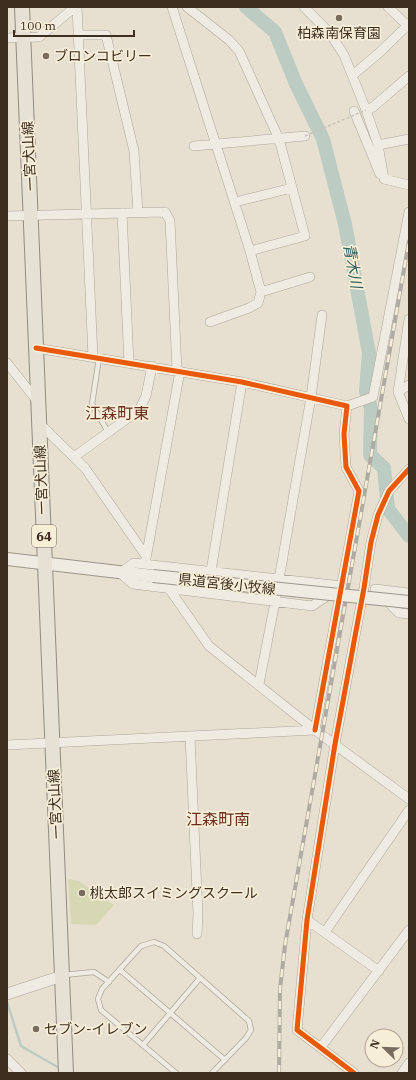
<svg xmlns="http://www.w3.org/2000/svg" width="416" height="1080" viewBox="0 0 416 1080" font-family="'IBM Plex Serif','Noto Sans JP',serif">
<rect width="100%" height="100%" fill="#e7e0d1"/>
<!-- green -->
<path fill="#d6d7b3" d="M68 879 79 881 114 905 96 925 71 924Z"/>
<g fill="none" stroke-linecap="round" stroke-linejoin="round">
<!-- stream -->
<path stroke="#bcccc2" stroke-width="2.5" d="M7 1002 21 1046 61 1069"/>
<!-- river -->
<path stroke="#bcccc2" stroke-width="14" d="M246 7 275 32 296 84 323 139 345 224 369 353 366 391 371 408 370 455 384 468 388 509 409 536"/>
<!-- service casing -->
<g stroke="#ada599" stroke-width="6">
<path id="service" d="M99 358 92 404 108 432
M120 970 225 1060
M64 975 94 972 109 982
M143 1045 200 978
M176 1073 101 1010 98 999 102 989 141 946 154 942 164 946 249 1021 251 1030 246 1038 212 1073"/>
</g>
<!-- minor casing -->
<g stroke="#ada599" stroke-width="10">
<path id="minor" d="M77 7 93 357
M172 7 250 251 305 236 279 139 239 51 229 40 187 7
M304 7 329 32 344 55 366 110 373 107 409 76
M388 7 409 27
M78 35H106L134 151 138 213
M7 38 39 37 75 7
M353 75 380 52 407 26
M366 110 378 145 384 179 409 185
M354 111 380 174
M378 145 409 139
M194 146 305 136
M235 202 292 188
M122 213 129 363
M7 216 165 212 170 221 177 370
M250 251 261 292 310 277
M409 319 398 392 409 419
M210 322 249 308 258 303 261 292
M36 348 242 382 347 406 344 434 346 467 359 491 315 730
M7 363 38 402
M398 392 409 385
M347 406 373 397 409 212
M39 423 85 468 146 556
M74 457 139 410 146 396 152 366
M134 563 342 586 312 606 133 584 120 573Z
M145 564 180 371
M211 571 242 382
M278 585 311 397 322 315
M170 590 209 646 315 730 409 799
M409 593 375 589 399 613 409 614
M259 684 276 597
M190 737 198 914 197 934
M7 745 315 730
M307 920 379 971
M325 932 409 810
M321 1047 409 930
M7 1059 21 1073
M354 1073 297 1030 307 920 335 744 364 588 371 542 378 515 389 491 409 469
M402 1073 409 1063"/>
</g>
<!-- tertiary casing -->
<g stroke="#ada599" stroke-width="12">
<path id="tertiary" d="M7 994 62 976"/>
</g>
<!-- secondary casing -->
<g stroke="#9c958a" stroke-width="14">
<path id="secondary" d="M7 559 153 576"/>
</g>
<!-- primary casing -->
<g stroke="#928b80" stroke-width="16">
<path id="primary" d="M22 7 66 1073"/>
</g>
<!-- service -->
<use href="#service" stroke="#efebe3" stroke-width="4.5"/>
<!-- minor -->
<use href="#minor" stroke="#efebe3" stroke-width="9"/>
<!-- tertiary -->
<use href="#tertiary" stroke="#efebe3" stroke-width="11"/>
<!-- secondary -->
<use href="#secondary" stroke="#efebe3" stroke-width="12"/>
<!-- primary -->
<use href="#primary" stroke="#e6e1d4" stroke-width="14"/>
<!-- rail casing -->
<g stroke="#afaaa2" stroke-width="4">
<path id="rail" d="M279 1073 280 989 285 945 409 241"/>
</g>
<!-- rail -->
<use href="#rail" stroke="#f7eed8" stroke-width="2.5" stroke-dasharray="8" stroke-linecap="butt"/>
<!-- secondary-bridge casing -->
<g stroke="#9c958a" stroke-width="14" stroke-linecap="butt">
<path id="secondary-bridge" d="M153 576 409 602"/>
</g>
<!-- path-bridge -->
<path stroke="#c8c2b9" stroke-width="1.5" stroke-dasharray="3 2" stroke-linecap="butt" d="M305 136 366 110"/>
<!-- secondary-bridge -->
<use href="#secondary-bridge" stroke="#efebe3" stroke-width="12"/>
<!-- cycleway casing -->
<g stroke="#f7eed8" stroke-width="8">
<path id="cycleway" d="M36 348 242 382 347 406 344 434 346 467 359 491 315 730
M354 1073 297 1030 307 920 335 744 364 588 371 542 378 515 389 491 409 469"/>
</g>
<!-- cycleway -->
<use href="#cycleway" stroke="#e8590c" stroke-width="5"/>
</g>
<!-- markers -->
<g fill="#786c5e" stroke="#f7eed8" stroke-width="1.5">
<circle cx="339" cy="18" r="4"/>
<circle cx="46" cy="56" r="4"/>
<circle cx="82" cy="893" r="4"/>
<circle cx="36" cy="1029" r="4"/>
</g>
<g text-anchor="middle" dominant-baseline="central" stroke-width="3.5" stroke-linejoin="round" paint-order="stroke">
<!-- shield labels -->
<rect fill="#f7eed8" stroke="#756857" stroke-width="1" x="32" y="525" width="24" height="22" rx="3"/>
<g font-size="13" font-weight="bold" fill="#3d2e20">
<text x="44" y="536">64</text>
</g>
<!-- poi labels -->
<g font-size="14" fill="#3d2e20" stroke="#f7eed8" text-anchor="start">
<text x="339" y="33" text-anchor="middle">柏森南保育園</text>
<text x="54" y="56">ブロンコビリー</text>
<text x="90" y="893">桃太郎スイミングスクール</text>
<text x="44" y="1029">セブン-イレブン</text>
</g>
<!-- street labels -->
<g font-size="14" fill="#3d2e20" stroke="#f7eed8">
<text transform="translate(29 156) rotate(-93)">一宮犬山線</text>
<text transform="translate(41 480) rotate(-92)">一宮犬山線</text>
<text transform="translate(227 584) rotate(6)">県道宮後小牧線</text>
<text transform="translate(55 804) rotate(-93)">一宮犬山線</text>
</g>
<!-- water labels -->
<g font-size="15" font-style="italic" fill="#2f5d5a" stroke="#f7eed8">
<text transform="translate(353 266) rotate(80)">青木川</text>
</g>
<!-- quarter labels -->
<g font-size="16" fill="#6b2e1e" stroke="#f7eed8">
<text x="117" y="413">江森町東</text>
<text x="218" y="819">江森町南</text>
</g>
</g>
<!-- border -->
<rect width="416" height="1080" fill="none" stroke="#3d2e20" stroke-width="16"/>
<!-- north arrow -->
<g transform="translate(384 1048) rotate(293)"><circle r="19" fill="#f7eed8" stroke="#ada18e"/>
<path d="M0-3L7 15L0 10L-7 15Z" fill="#786c5e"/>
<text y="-6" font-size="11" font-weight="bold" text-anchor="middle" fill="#3d2e20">N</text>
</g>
<!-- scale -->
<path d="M14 30v6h120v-6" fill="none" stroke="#3d2e20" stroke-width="2"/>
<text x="20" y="30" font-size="12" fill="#3d2e20" stroke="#f7eed8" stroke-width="3" paint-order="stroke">100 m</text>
</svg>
